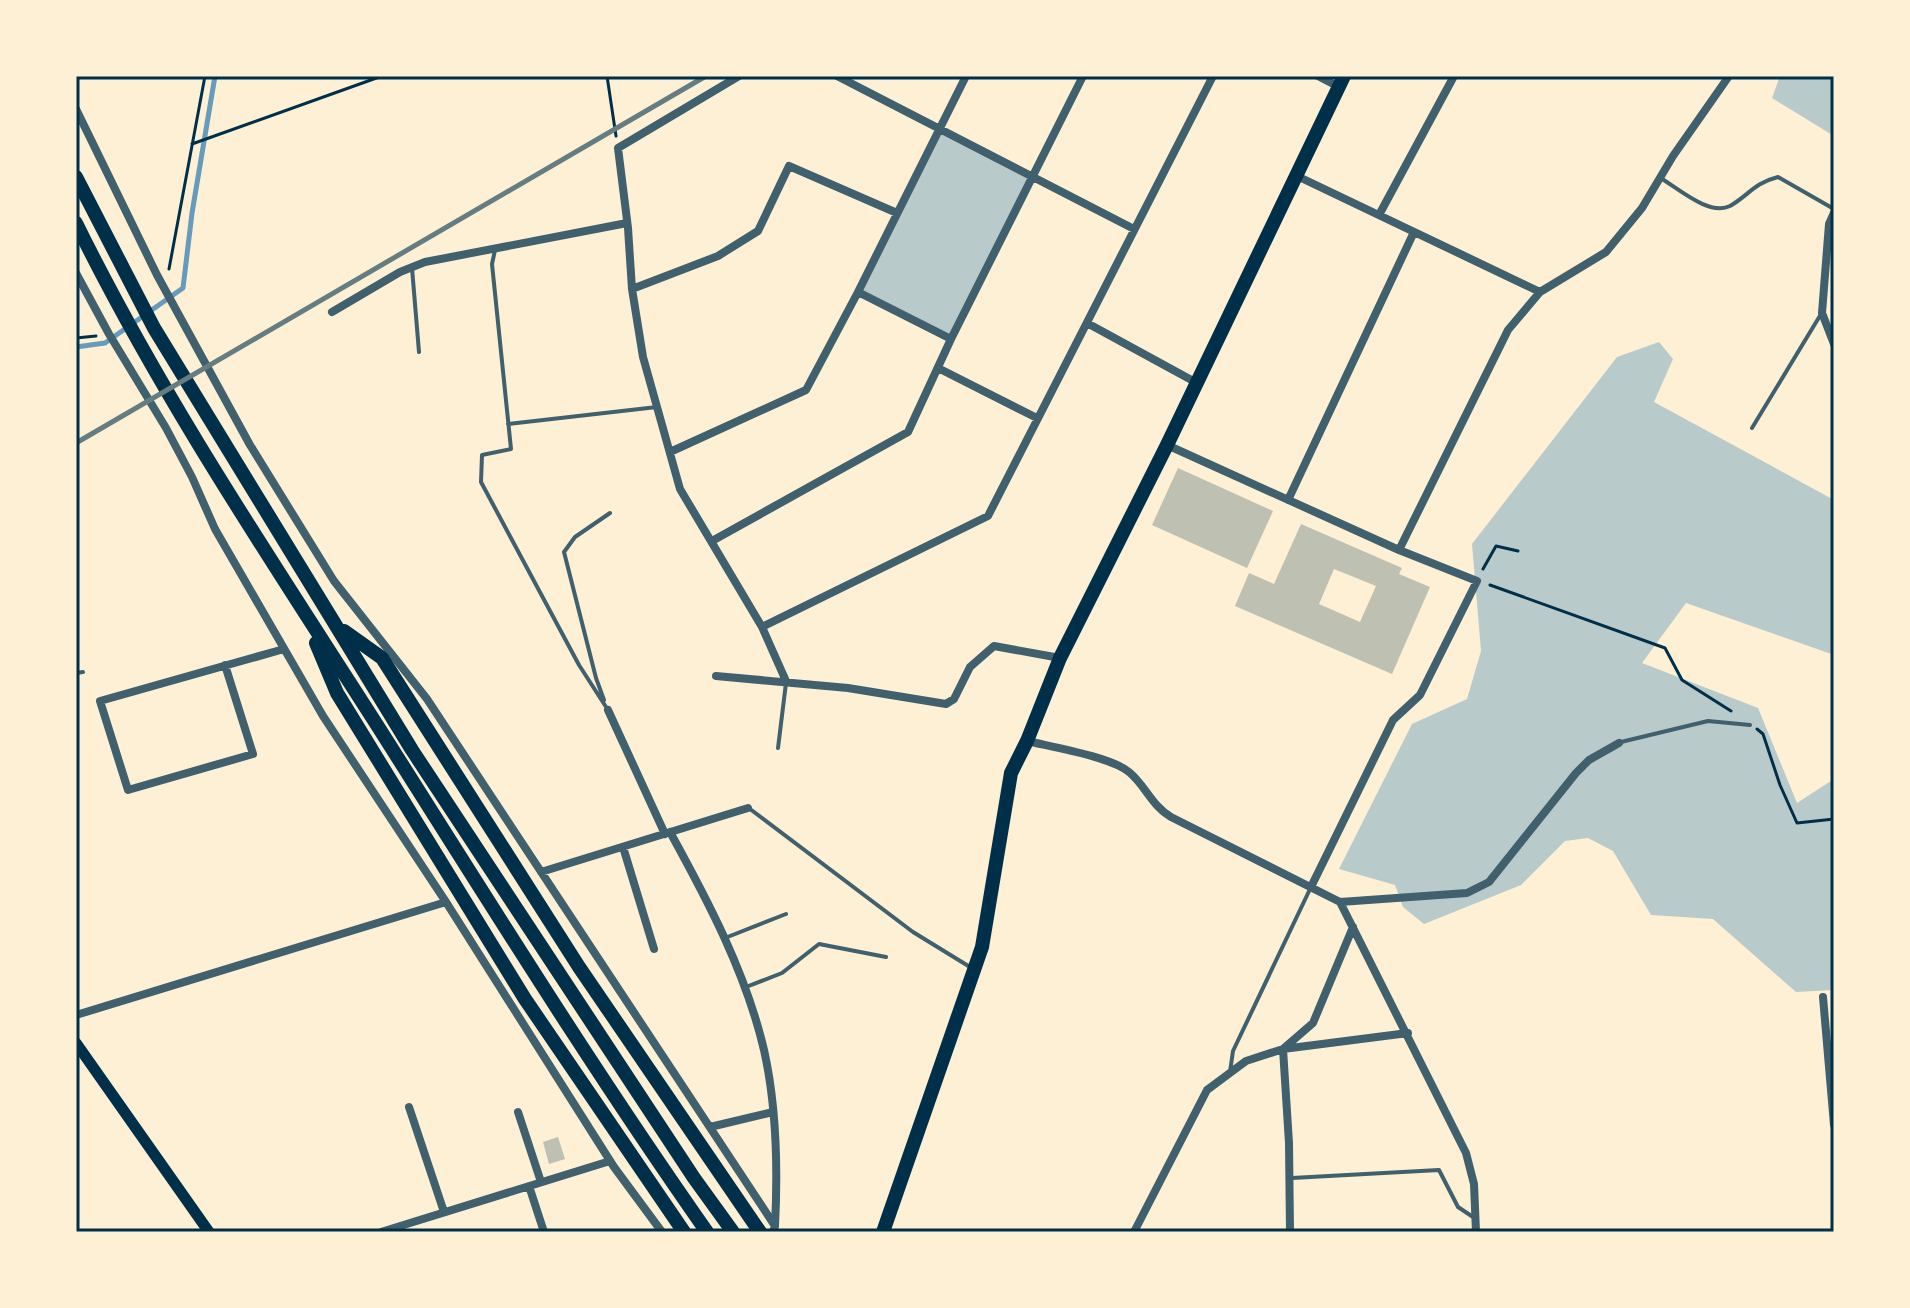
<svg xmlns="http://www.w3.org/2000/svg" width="1910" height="1308" viewBox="0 0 1910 1308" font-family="Commissioner,sans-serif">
<rect width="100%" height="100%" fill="#fdf0d5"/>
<!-- green -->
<path fill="#b9caca" d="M1780 76H1834V136L1772 98Z
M939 129 1032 177 951 339 858 292Z
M1659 342 1673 359 1654 402 1834 500V655L1686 603 1642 663 1758 708 1797 803 1834 779V990L1796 992 1713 919 1651 915 1613 851 1588 838 1565 841 1521 885 1424 924 1403 907 1395 885 1339 869 1412 724 1467 699 1481 651 1472 544 1617 357Z"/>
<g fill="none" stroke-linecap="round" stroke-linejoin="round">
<!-- stream -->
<path stroke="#669bbc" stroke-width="5" d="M76 347 105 343 183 288 192 213 215 76"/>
</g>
<!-- building -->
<path fill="#bec0b2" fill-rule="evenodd" d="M1178 468 1273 511 1247 568 1152 525Z
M1301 524 1402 568 1399 574 1430 587 1392 674 1235 606 1249 573 1274 584ZM1334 569 1376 586 1360 622 1319 604Z
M558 1137 565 1159 549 1164 543 1142Z"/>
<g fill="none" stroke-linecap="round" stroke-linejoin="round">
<!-- path -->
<path stroke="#003049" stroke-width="3" d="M607 76 616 136
M192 144 382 76
M169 269 205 76
M76 338 96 336
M1483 569 1496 546 1518 551
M1490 585 1665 648 1682 680 1731 711
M1757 729 1763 734 1780 785 1797 823 1834 819"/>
<!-- service -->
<path stroke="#3f606c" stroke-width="4" d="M1662 179C1679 189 1709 216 1730 206 1749 195 1754 183 1778 177L1834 209
M495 250 492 264 511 449 482 455 481 482 579 665 608 710
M412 268 419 352
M508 424 657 407
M1752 428 1821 314
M76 673 83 672
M604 700 596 678 564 552 575 537 610 513
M1621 742 1708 721 1750 725
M778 748 786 683
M750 809 913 932 970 967
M725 938 786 914
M746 987 782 973 819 944 886 957
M1230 1072 1233 1051 1311 887
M1292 1178 1439 1170 1458 1207 1473 1217"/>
<!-- minor -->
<path stroke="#3f606c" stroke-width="8" d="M739 76 618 148 628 228 632 289 643 357 680 489 762 627 786 681
M837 76 1134 229
M1318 76 1339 87
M76 109 157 275 250 445 334 581 427 699 775 1226 773 1232
M1297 176 1540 292
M1834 213 1829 224 1822 313 1834 344
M1379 215 1454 76
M76 273 109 334 166 428 192 477 215 529 323 716 446 902 614 1167 662 1232
M632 289 718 256 758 231 789 166 897 213
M858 292 951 339
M332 312 400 272 425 262 627 223
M1087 323 1197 383
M938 368 1037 418
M1167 445 1399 550 1508 330 1540 292 1606 252 1642 208 1673 156 1729 76
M670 452 806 390 858 292 966 76
M1288 500 1414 232
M712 541 908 432 951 339 1083 76
M762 627 988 516 1213 76
M225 665 253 754 128 790 100 701 284 649
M716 676 848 688 946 704 954 699 970 667 994 646 1060 658
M608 710 665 834
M1027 741C1052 747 1111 757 1129 772 1145 785 1152 806 1171 817L1340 902 1467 893 1489 882 1576 773 1589 760 1619 743
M670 832C708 901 746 973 764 1050 777 1108 778 1167 775 1226
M623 847 654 949
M541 872 748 808
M1311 887 1393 720 1420 695 1477 581 1399 550
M1340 902 1466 1153 1474 1184 1476 1232
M1823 997 1834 1125
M76 1015 446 902
M409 1107 444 1212
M518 1112 541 1182
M710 1127 773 1112
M529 1186 544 1232
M381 1232 610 1161
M1134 1232 1207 1090 1246 1061 1283 1049 1408 1033
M1290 1232 1289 1143 1283 1049 1313 1023 1353 927"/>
<!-- secondary -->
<path stroke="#003049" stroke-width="11" d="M76 1043 209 1232"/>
<!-- trunk -->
<path stroke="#003049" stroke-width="14" d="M76 177 154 328 412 750 694 1178 733 1232
M76 223C162 398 272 561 377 725 485 895 591 1067 707 1232
M344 631 382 658 579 967 760 1232
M316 643 337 693 525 999 684 1232
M883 1232 982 947 1011 773 1027 741 1060 658 1167 445 1344 76"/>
<!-- rail -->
<path stroke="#657d81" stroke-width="5" d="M76 443 706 76"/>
</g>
<!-- border -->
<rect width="1910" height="1308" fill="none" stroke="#fdf0d5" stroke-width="156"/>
<rect x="78" y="78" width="1754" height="1152" fill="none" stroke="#003049" stroke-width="3"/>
</svg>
